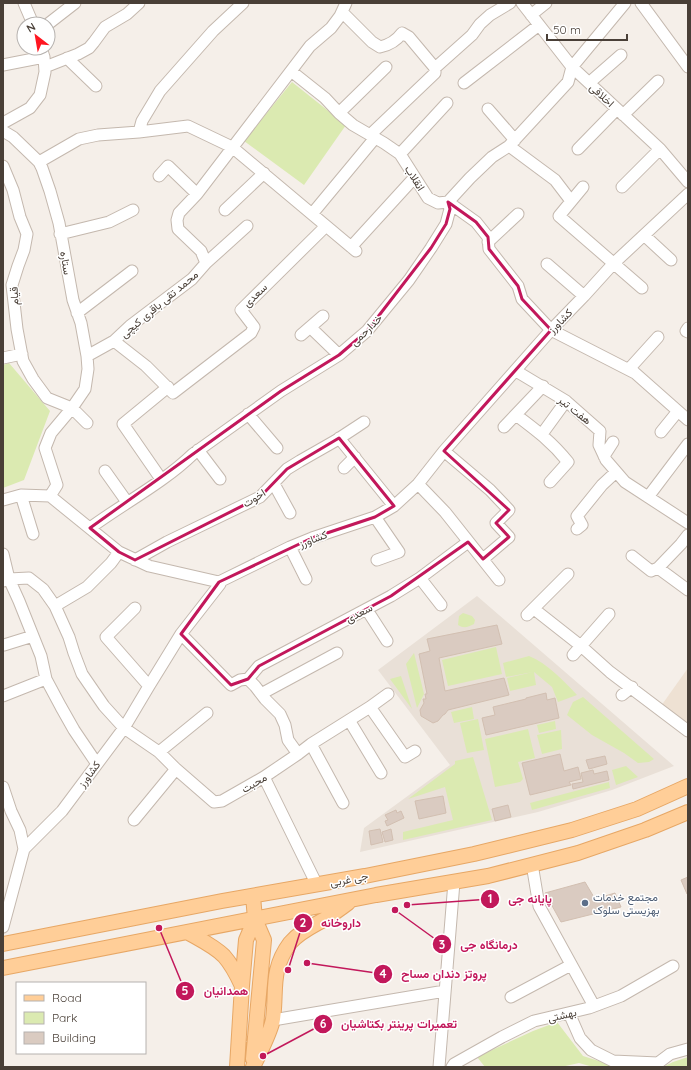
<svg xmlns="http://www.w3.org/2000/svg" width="691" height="1070" viewBox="0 0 691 1070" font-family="Quicksand,Vazirmatn,sans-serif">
<rect width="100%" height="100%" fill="#f5efe9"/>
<!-- residential -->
<path fill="#e9e0d7" d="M477 596 674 766 612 790 538 812 360 852 364 828 450 765 378 670Z"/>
<!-- education -->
<path fill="#eee1d3" d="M688 668V725L661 706Z"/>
<!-- green -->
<path fill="#dbeab1" d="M292 82 346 125 304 185 244 141Z
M9 363 50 411 24 480 3 488V365Z
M463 613 472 616 475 620 474 624C468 627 464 629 458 625L459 616Z
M496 647 502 674 448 686 442 660Z
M414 653 424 694 417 708 406 664Z
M529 656C548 664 563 680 577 695L558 702 552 687 534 672 536 685 510 691 507 678 533 672 506 677 503 663Z
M401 676 412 709 390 679Z
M583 697 654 759 649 762 638 763 624 753 592 735 567 715 573 702Z
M472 707 474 719 454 723 451 712Z
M478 719 484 750 467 753 460 723Z
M555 721 556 729 539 733 537 725Z
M528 729 535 758 518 762 523 779 520 782 495 787 485 739Z
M561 730 562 749 542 754 537 735Z
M473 757 492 820 403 840V832L453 820 445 787 408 799 455 764V761Z
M626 766 638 777 616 785 612 770Z
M609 782 610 788 532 810 530 803Z
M557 1022 583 1056 618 1067H593L579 1063 561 1067H485L477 1057 533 1031Z
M688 1057V1067H663L673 1062Z"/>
<!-- building -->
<path fill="#dacbc1" stroke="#d2bfb1" d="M497 625 502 644 439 658 445 691 504 678 509 695 448 710 445 714 443 715 438 721 433 723 421 716 420 710 424 703 423 699H426L425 694H427L419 654 430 651 427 639Z
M546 693 547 700 555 698 559 718 486 735 482 718 495 715 493 707 526 699V698Z
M560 754 564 771 578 767 581 779 569 782 571 785 530 795 522 763Z
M605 756 607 764 589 769 586 760Z
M593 770 594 774 607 771 609 780 573 789 572 784 583 782 581 773Z
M443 796 446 813 419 819 415 801Z
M508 805 511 817 495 821 492 809Z
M396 810 397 813 401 811 404 818 387 826 385 821 388 820 385 815Z
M380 829 383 842 371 845 369 831Z
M391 829 393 840 385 842 382 832Z
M688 877V893L687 894 681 880Z
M585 882 595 899 615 893 621 907 561 922 545 893Z"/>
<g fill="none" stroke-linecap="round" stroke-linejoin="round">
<!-- minor casing -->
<g stroke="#c4b8ae" stroke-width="13">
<path id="minor" d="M24 3 33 24
M522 3 572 67 660 149 688 182
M641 3 688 67
M342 12 372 42 380 47C389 45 397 40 402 33L409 37 435 68V73L370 135
M531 15 546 3
M48 24 75 3
M67 58 96 86
M3 65 44 57
M45 67 78 54 89 48 94 42 105 27 127 14 139 3
M435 68 472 35 480 24 490 15 510 3
M291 71 325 98 339 113 353 125 384 143 400 154 428 198 438 203 448 202 476 222 488 237 489 249 518 286 522 299 551 330 635 373 688 420
M464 83 539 25
M589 83 621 55
M488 109 515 140
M339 113 386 67
M623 115 658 81
M3 123 30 108 40 95 45 72 44 57 41 48
M3 131 13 137 39 162 42 168 50 191 59 223 73 300 81 323 87 356 88 369 85 389 72 408 51 433 45 448 57 485 50 496 21 495 3 500
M139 132 142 121 160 91 213 31 243 3
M509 146 555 180 571 201
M578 149 617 109
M400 154 447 103
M39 162 79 139 98 135 139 132 188 126 232 147 356 251
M3 166 13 190 20 217 27 234 24 250 18 266 12 285 17 329 23 361 33 379 47 398 72 408 87 423
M159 176 168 166 197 194
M583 187 559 216 642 288
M622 187 660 149
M225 210 264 173
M312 214 375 138
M60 234 109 222 133 210
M645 236 671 260
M488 242 518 214
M351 247 414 178
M206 263 247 226
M547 264 584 296
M77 313 132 271
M310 327 339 355
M688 328 686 331 688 332
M301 335 323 316
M114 341 146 366 173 393 251 333 254 327 241 310 326 226
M87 356 114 341 130 326 192 279 206 263 201 251 178 229 177 220 179 213 197 194 310 46 331 28 340 16 346 3
M3 358 22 354
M629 369 658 337
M516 371 566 401 600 431 599 445 606 460 625 482 688 523
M248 414 277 448
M516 415C536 430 552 442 568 462L550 482
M504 427 543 386
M661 432 678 411
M542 434 566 401
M339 438 394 506
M198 450 220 479
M444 451 490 490 509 510 496 523 509 537 483 559
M604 456 613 442
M344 468 355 457
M105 471 127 502
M161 479 123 424 168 387
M274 484 290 513
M418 484 445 512 499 580
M21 495 33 534
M50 496 119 552 149 566 219 582
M648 497 688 444
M375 517 399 552 377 560
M90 528C124 503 163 483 193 454L281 391 339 355 367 331 409 280 431 248 446 224 450 209 448 202 470 178 492 157 509 146 568 82 572 67 625 3
M577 529 582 525 577 516 602 485 616 472
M688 535 681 544 658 568 688 590
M290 547 306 579
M3 554 9 579 3 581
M632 556 651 571 658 568
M135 560 167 542 260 497 287 469 300 461 335 441 364 422
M420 578 441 605
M55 606 87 587 111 563 119 552
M135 608 106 637 149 686
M534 609 581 646 610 672 688 731
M367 610 387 641
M527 615 568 574
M181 634 231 685 240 680 248 679 255 686 265 699 280 714 285 725 288 740 298 754
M4 645 33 636
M573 655 609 614
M248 679 259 666 391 596 420 578 468 542
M261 694 337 653
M622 695 632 687
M3 696 46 679
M370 707 405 757 415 751
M349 720 381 773
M311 744 343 803
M159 752 207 713
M97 764 74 730 61 707 46 679 41 656 19 601 9 579 29 578 43 589 55 606 69 637 74 653 82 674 104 706 124 728 159 752 176 769 214 802 222 801 264 777 298 754 311 744 370 707 388 694
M264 777 317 885
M3 787 11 811 20 830 24 849
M134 820 176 769
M532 864 539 906 594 1006
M3 927 24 849 62 811 124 728 149 686 181 634 220 584 219 582 290 547 312 538 375 517 394 506 418 484 444 451 551 330 584 296 613 264 688 194
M511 997 571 965
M569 1013 580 1038 591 1050 613 1061 658 1063 670 1054 688 1049
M273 1020 445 991
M439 1067 454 882
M452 1067 454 1064 502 1037 534 1021 589 1008 621 996 673 966"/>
</g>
<!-- major casing -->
<g stroke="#e7a765" stroke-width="16">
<path id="major" d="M187 932C199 939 214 946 224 956 232 965 237 975 242 986
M3 944 222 901 365 876 474 854 572 830 637 809 688 786
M3 968 376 895 488 876 578 853 645 830 688 812
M253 1059 264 940 255 919 253 896
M237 1067 242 986 246 940 255 919
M253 1067C259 1054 271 1032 273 1019 277 990 270 970 290 943 299 932 313 926 325 919 333 914 340 909 348 903"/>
</g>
<!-- minor -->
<use href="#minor" stroke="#fff" stroke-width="11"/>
<!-- major -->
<use href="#major" stroke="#ffce98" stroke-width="14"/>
</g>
<!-- marked area -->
<path fill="none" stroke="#c2185b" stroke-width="3" stroke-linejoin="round" d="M448 202 476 222 488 237 489 249 518 286 522 299 551 330 444 451 509 510 496 523 509 537 483 559 468 542 391 596 259 666 248 679 231 685 181 634 219 582 312 538 375 517 394 506 339 438 287 469 260 497 135 560 119 552 90 528 281 391 339 355 367 331 431 248 446 224 450 209Z"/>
<!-- markers -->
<circle fill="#5c6f8a" stroke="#fff" stroke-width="1.5" cx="585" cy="903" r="4"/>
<g text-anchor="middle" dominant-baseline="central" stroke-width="3" stroke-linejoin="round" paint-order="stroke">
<!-- street labels -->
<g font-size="11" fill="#493f37" stroke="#fff">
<text transform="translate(602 95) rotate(43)">اخلاقی</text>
<text transform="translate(415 178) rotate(58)">انقلاب</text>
<text transform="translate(66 263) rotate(80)">ستاره</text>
<text transform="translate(255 295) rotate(-44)">سعدی</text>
<text transform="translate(14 296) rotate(-93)">قیام</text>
<text transform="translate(159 304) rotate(-40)">محمد تقی باقری کیچی</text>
<text transform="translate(560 321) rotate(-46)">کشاورز</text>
<text transform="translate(366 330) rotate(-45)">خدارحمی</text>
<text transform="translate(575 410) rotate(39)">هفت تیر</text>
<text transform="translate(254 498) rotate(-32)">اخوت</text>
<text transform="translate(313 539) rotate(-21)">کشاورز</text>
<text transform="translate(359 613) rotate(-28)">سعدی</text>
<text transform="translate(89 774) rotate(-54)">کشاورز</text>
<text transform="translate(254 783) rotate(-30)">محبت</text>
<text transform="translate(349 879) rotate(-11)">جی غربی</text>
<text transform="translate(562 1015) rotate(-13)">بهشتی</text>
</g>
<!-- service labels -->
<g font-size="11" fill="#4e5e75" stroke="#fff" text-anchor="start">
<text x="593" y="897">مجتمع خدمات<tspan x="593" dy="13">بهزیستی سلوک</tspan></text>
</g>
</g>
<!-- callouts -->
<path fill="none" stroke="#c2185b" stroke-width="1.5" d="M407 905L490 899M288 970L303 923M395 910L442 944M307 963L383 974M159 928L185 991M263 1056L323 1024"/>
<g fill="#c2185b" stroke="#fff" stroke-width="1.5">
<circle cx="407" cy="905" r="4"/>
<circle cx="288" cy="970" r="4"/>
<circle cx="395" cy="910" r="4"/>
<circle cx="307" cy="963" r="4"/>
<circle cx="159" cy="928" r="4"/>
<circle cx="263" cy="1056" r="4"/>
<circle cx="490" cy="899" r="10"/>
<circle cx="303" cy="923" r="10"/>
<circle cx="442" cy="944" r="10"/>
<circle cx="383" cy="974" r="10"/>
<circle cx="185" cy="991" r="10"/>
<circle cx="323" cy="1024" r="10"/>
</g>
<g font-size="12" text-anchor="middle" font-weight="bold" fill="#fff">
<text x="490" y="903">1</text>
<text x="303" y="927">2</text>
<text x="442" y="949">3</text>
<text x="383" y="978">4</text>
<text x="185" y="995">5</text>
<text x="323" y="1028">6</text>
</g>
<g font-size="12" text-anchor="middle" font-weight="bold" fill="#c2185b" stroke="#fff" stroke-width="3" stroke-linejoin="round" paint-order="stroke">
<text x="530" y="903">پایانه جی</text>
<text x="341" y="927">داروخانه</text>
<text x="489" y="949">درمانگاه جی</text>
<text x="444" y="978">پروتز دندان مساح</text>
<text x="226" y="995">همدانیان</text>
<text x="399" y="1028">تعمیرات پرینتر بکتاشیان</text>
</g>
<!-- border -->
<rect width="691" height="1070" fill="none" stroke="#493f37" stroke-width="8"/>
<!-- legend -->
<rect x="16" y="982" width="130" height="72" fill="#ffffff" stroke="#b6b2af"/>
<rect x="24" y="995" width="20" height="6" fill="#ffce98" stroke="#b6b2af"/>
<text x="52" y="1002" font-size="12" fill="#493f37">Road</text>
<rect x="24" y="1012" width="20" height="12" fill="#dbeab1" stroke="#b6b2af"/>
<text x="52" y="1022" font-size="12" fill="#493f37">Park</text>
<rect x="24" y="1032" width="20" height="12" fill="#dacbc1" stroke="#b6b2af"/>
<text x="52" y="1042" font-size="12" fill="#493f37">Building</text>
<!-- north arrow -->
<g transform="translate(36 36) rotate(329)"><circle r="19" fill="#ffffff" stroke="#b6b2af"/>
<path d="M0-3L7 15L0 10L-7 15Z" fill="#ff1621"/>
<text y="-6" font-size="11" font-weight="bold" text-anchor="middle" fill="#493f37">N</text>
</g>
<!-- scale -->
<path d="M547 34v6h80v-6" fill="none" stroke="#493f37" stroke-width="2"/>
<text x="553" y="34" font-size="12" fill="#493f37" stroke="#ffffff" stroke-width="3" paint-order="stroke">50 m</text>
</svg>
